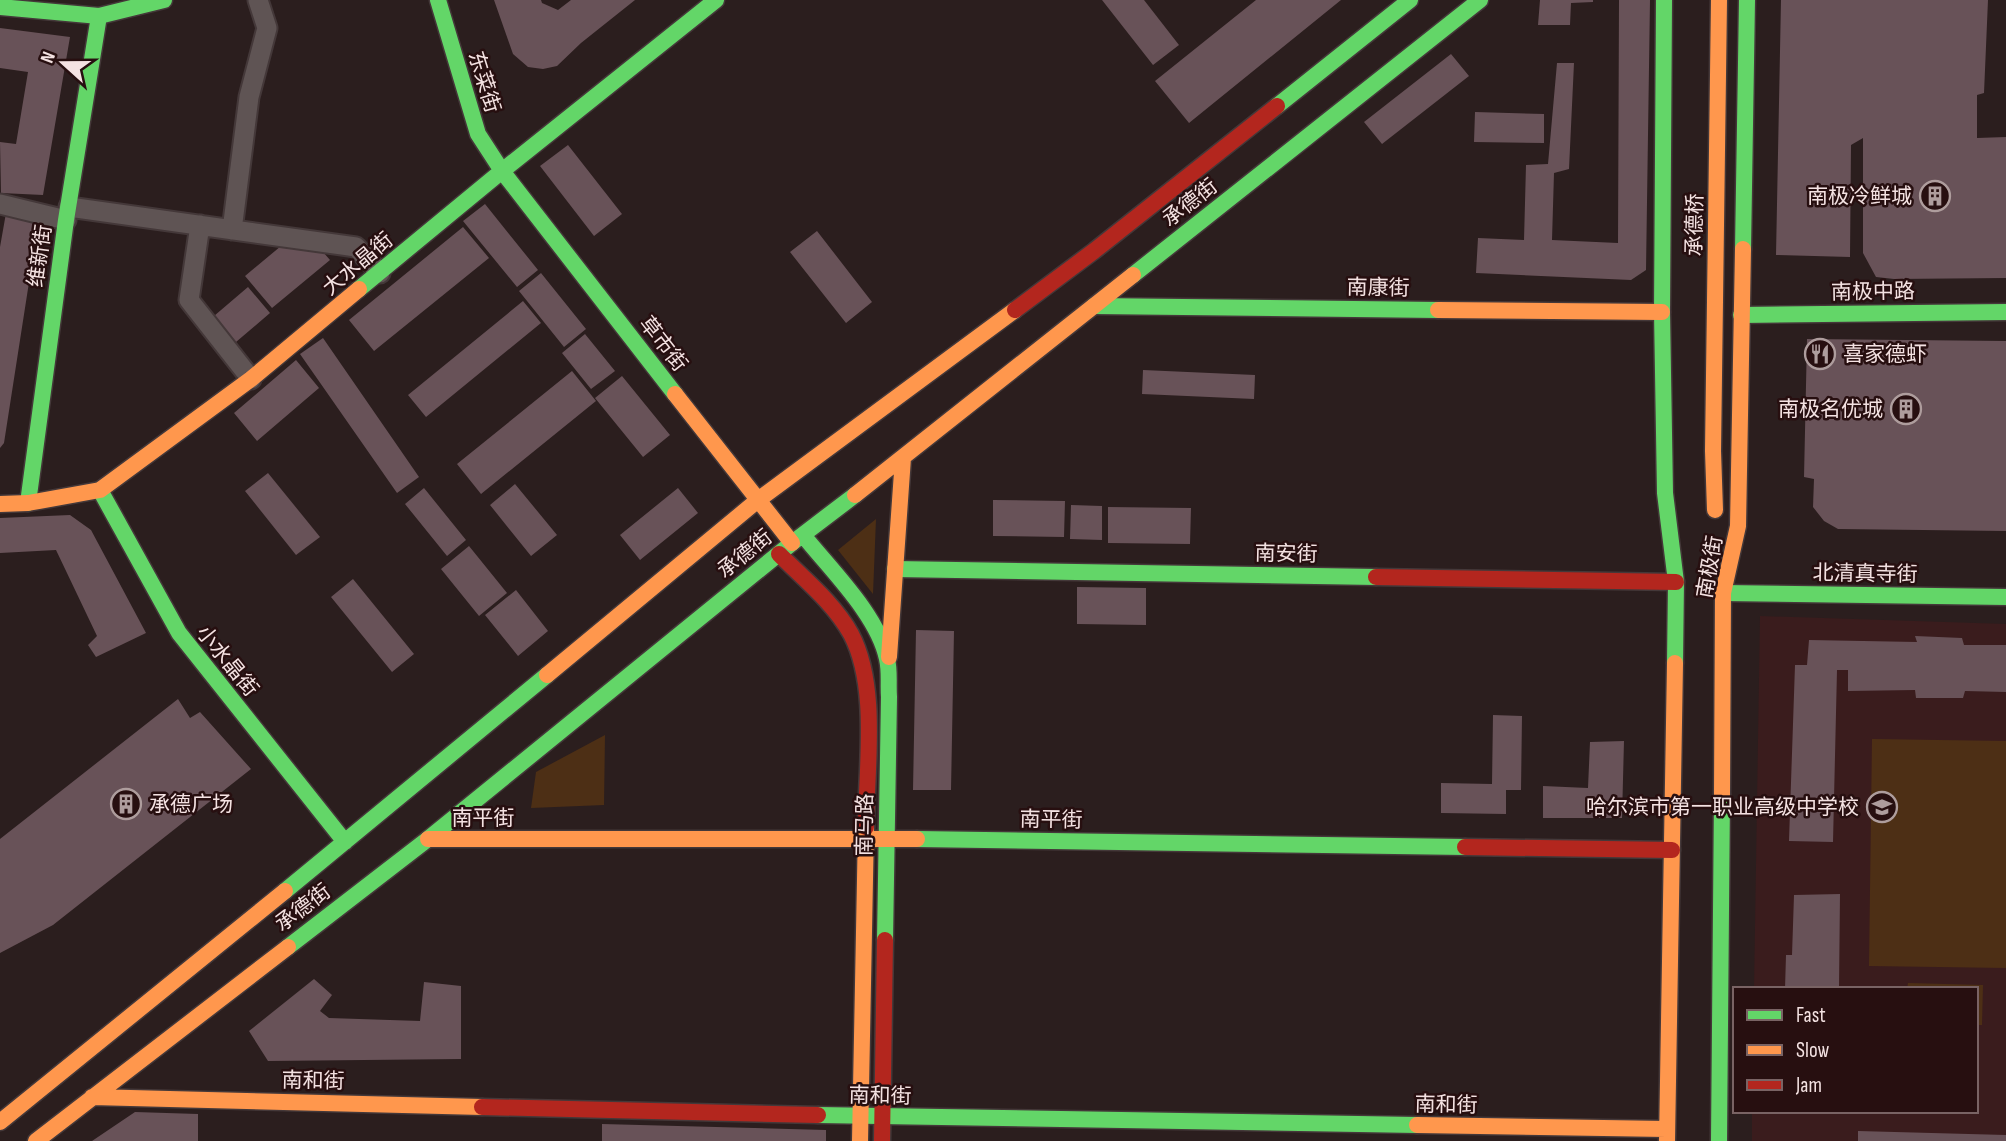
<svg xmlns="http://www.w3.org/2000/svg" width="2006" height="1141" viewBox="0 0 2006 1141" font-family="'Sofia Sans Condensed','Noto Sans SC',sans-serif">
<rect width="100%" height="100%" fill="#2b1e1e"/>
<!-- built -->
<path fill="#3a1c1d" d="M1760 616 2006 624V1141H1752V1111H1976V989H1754Z"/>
<!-- green -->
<path fill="#4d2f15" d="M876 519 873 594 838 550Z
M605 735 604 805 531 808 536 772Z
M1872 739 2006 741V968L1869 966Z
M1908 983 1983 985 1982 1025H1976V989H1907Z"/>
<!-- building -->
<path fill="#685258" d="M494 0H541L542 3 558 10 571 0H635L581 43 557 66 543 69 528 67 513 54Z
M1102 0H1144L1179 45 1153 65Z
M1256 0H1341L1189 123 1155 81Z
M1540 0H1593V2L1571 3 1570 25H1538Z
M1619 0H1650L1646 270 1631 280 1476 273 1478 238 1524 240 1526 165 1548 164 1557 63H1574L1569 169 1554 173 1552 240 1618 243Z
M1781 0H1988L1984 93 1977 95V138L2006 137V278L1894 279 1876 277 1863 253V138L1851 145 1850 257 1776 255Z
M0 28 70 37 43 195 1 193 0 142 16 144 28 72 0 68Z
M1451 54 1469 76 1382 144 1364 122Z
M1475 112 1544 114V143L1474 142Z
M568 145 622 214 594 236 540 166Z
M485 204 538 270 517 287 463 221Z
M6 213 39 218 4 443 0 448V247Z
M463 227 489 258 374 351 349 320Z
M817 231 872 302 846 323 790 252Z
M287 241 317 245 330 260 272 308 245 276Z
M541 273 586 329 564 347 519 291Z
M248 287 270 313 236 342 214 316Z
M523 301 541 323 426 417 408 395Z
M585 334 615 371 591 389 562 353Z
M323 338 419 477 397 493 300 354Z
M1807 339 2006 341V531L1838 529 1824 521 1813 507 1814 479 1804 477Z
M296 360 319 388 257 441 234 413Z
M1143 370 1255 375 1254 399 1142 394Z
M572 371 596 401 481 494 457 464Z
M622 376 670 435 643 457 595 398Z
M268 473 320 537 296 555 245 491Z
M515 484 557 535 531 556 490 505Z
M424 488 466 540 447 556 405 504Z
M678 488 698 513 640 560 620 535Z
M993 500 1065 501 1064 537 993 536Z
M1071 505 1102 506V540L1070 539Z
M1108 507 1191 508 1190 544 1108 543Z
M70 515 91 530 146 633 96 657 88 645 97 636 56 550 0 553V518Z
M469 546 507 593 479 616 441 569Z
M353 579 414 654 392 672 331 597Z
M1077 587 1146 588V625L1077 624Z
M516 590 548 631 518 656 485 615Z
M916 630 954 631 951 790H913Z
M1915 636 1962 638 1964 645H2006V692L1965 691 1963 698H1916L1915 690 1848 691V670H1837L1833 842 1789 841 1795 665H1807L1809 640 1917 642Z
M178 699 190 718 200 712 251 769 53 925 0 953V839Z
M1493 715 1522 716 1521 790H1506V814L1441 813V783L1492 784Z
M1624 741 1622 818H1543V786L1588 788 1590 742Z
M1840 894 1839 989H1785L1786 955H1792L1794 895Z
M314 979 332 995 320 1011 329 1018 420 1021 424 982 461 986V1059L268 1061 249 1031Z
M135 1112 198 1114V1141H92Z
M602 1124 826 1130V1141H602Z
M1858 1131 2006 1135V1141H1858Z"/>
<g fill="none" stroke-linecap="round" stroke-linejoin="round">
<!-- street casing -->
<g stroke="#443839" stroke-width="23">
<path id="street" d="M0 204 66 220
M69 207 356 247 380 273
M200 225 189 300 251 379
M232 230 249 97 267 28 258 0"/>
</g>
<!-- fast casing -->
<g stroke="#443839" stroke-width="19">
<path id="fast" d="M438 0 478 134 502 171 675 394
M1664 0 1662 312 1665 493 1676 582 1675 663
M0 7 99 16 164 0
M1277 106 1410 0
M1743 249 1747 0
M1133 275 1480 0
M359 289 502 171 716 0
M1094 306 1438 310
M1741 315 2006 312
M100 490 179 633 345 842
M28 503 66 220 99 16
M803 535C830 569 878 615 887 659 890 671 888 685 889 697L885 940
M895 569 1376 577
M1723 593 2006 597
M917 839 1465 847
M285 891 547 675
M288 947 428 839 792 543 855 495
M818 1115 1417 1125
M1719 1141 1722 795"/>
</g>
<!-- slow casing -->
<g stroke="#443839" stroke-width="19">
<path id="slow" d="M1438 310 1662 312
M675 394 792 543
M855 495 1133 275
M0 504 28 503 100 490 251 379 359 289
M1715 510 1713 451 1719 0
M889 657 903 458
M547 675 758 500 1015 310
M1722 795 1723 593 1738 526 1743 249
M428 839H917
M92 1097 482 1107
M0 1122 285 891
M1417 1125 1666 1129
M36 1141 288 947
M860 1141 866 827
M1667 1141 1675 663"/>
</g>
<!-- jam casing -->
<g stroke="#443839" stroke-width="19">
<path id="jam" d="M1015 310 1094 251 1277 106
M779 554C804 579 834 603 851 634 879 687 866 769 866 827
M1376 577 1676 582
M1465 847 1672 850
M482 1107 818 1115
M882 1141 885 940"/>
</g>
<!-- street -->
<use href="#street" stroke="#5f5454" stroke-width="19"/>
<!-- fast -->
<use href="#fast" stroke="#63d668" stroke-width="16"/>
<!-- slow -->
<use href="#slow" stroke="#ff974d" stroke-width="16"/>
<!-- jam -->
<use href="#jam" stroke="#b3261e" stroke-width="16"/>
</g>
<!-- icons -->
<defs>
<g id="building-ring" transform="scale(1.575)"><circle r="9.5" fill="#270f10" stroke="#ae9d9d" stroke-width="1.5"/><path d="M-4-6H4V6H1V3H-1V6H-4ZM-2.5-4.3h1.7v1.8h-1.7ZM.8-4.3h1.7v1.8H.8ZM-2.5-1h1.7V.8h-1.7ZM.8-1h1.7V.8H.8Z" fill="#ae9d9d"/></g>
<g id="restaurant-ring" transform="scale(1.575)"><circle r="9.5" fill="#270f10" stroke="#ae9d9d" stroke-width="1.5"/><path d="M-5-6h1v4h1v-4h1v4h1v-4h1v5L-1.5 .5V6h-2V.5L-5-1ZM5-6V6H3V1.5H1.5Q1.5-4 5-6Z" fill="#ae9d9d"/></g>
<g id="school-ring" transform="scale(1.575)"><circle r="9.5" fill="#270f10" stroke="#ae9d9d" stroke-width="1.5"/><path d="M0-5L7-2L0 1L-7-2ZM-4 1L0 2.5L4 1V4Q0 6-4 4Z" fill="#ae9d9d"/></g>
</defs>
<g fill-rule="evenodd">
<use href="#building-ring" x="1935" y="196"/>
<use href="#restaurant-ring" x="1820" y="354"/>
<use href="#building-ring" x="1906" y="409"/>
<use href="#building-ring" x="126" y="804"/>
<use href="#school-ring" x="1882" y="807"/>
</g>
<g text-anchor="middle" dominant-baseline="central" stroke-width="5" stroke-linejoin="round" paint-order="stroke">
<!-- street labels -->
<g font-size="21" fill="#f4e2e2" stroke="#270f10">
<text transform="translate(484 82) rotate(73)">东菜街</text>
<text transform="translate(1190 203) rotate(-38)">承德街</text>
<text transform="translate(1695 225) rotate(-89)">承德桥</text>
<text transform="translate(40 256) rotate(-82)">维新街</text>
<text transform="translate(358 264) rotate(-40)">大水晶街</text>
<text transform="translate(1378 288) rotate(1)">南康街</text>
<text transform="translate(1873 292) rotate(-1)">南极中路</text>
<text transform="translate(663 344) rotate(52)">草市街</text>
<text transform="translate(745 554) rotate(-39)">承德街</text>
<text transform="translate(1286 554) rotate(1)">南安街</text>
<text transform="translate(1710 567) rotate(-80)">南极街</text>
<text transform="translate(1865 574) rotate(1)">北清真寺街</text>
<text transform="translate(227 661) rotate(51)">小水晶街</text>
<text x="483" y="818">南平街</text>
<text transform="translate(1051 820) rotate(1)">南平街</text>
<text transform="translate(865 825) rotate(-89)">南马路</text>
<text transform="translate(303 908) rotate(-37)">承德街</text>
<text transform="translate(313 1081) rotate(1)">南和街</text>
<text transform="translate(880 1096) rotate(1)">南和街</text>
<text transform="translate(1446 1105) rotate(1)">南和街</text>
</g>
<!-- poi labels -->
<g font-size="21" fill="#f4e2e2" stroke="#270f10" text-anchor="end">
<text x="1912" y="196">南极冷鲜城</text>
<text x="1843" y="354" text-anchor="start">喜家德虾</text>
<text x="1883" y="409">南极名优城</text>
<text x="149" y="804" text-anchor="start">承德广场</text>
<text x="1859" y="807">哈尔滨市第一职业高级中学校</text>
</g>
</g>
<!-- legend -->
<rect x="1733" y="987" width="245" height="126" fill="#270f10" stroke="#796364" stroke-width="2"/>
<rect x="1747" y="1010" width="35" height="10" fill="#63d668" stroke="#796364" stroke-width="2"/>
<text x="1796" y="1022" font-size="21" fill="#f4e2e2">Fast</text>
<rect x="1747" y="1045" width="35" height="10" fill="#ff974d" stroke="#796364" stroke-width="2"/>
<text x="1796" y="1057" font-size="21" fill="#f4e2e2">Slow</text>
<rect x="1747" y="1080" width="35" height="10" fill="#b3261e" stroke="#796364" stroke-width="2"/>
<text x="1796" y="1092" font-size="21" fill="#f4e2e2">Jam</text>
<!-- north arrow -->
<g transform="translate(63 63) rotate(291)" stroke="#270f10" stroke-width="5" paint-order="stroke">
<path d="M0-5L12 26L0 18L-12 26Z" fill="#f4e2e2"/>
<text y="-10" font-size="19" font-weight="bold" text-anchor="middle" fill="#f4e2e2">N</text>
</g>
</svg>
